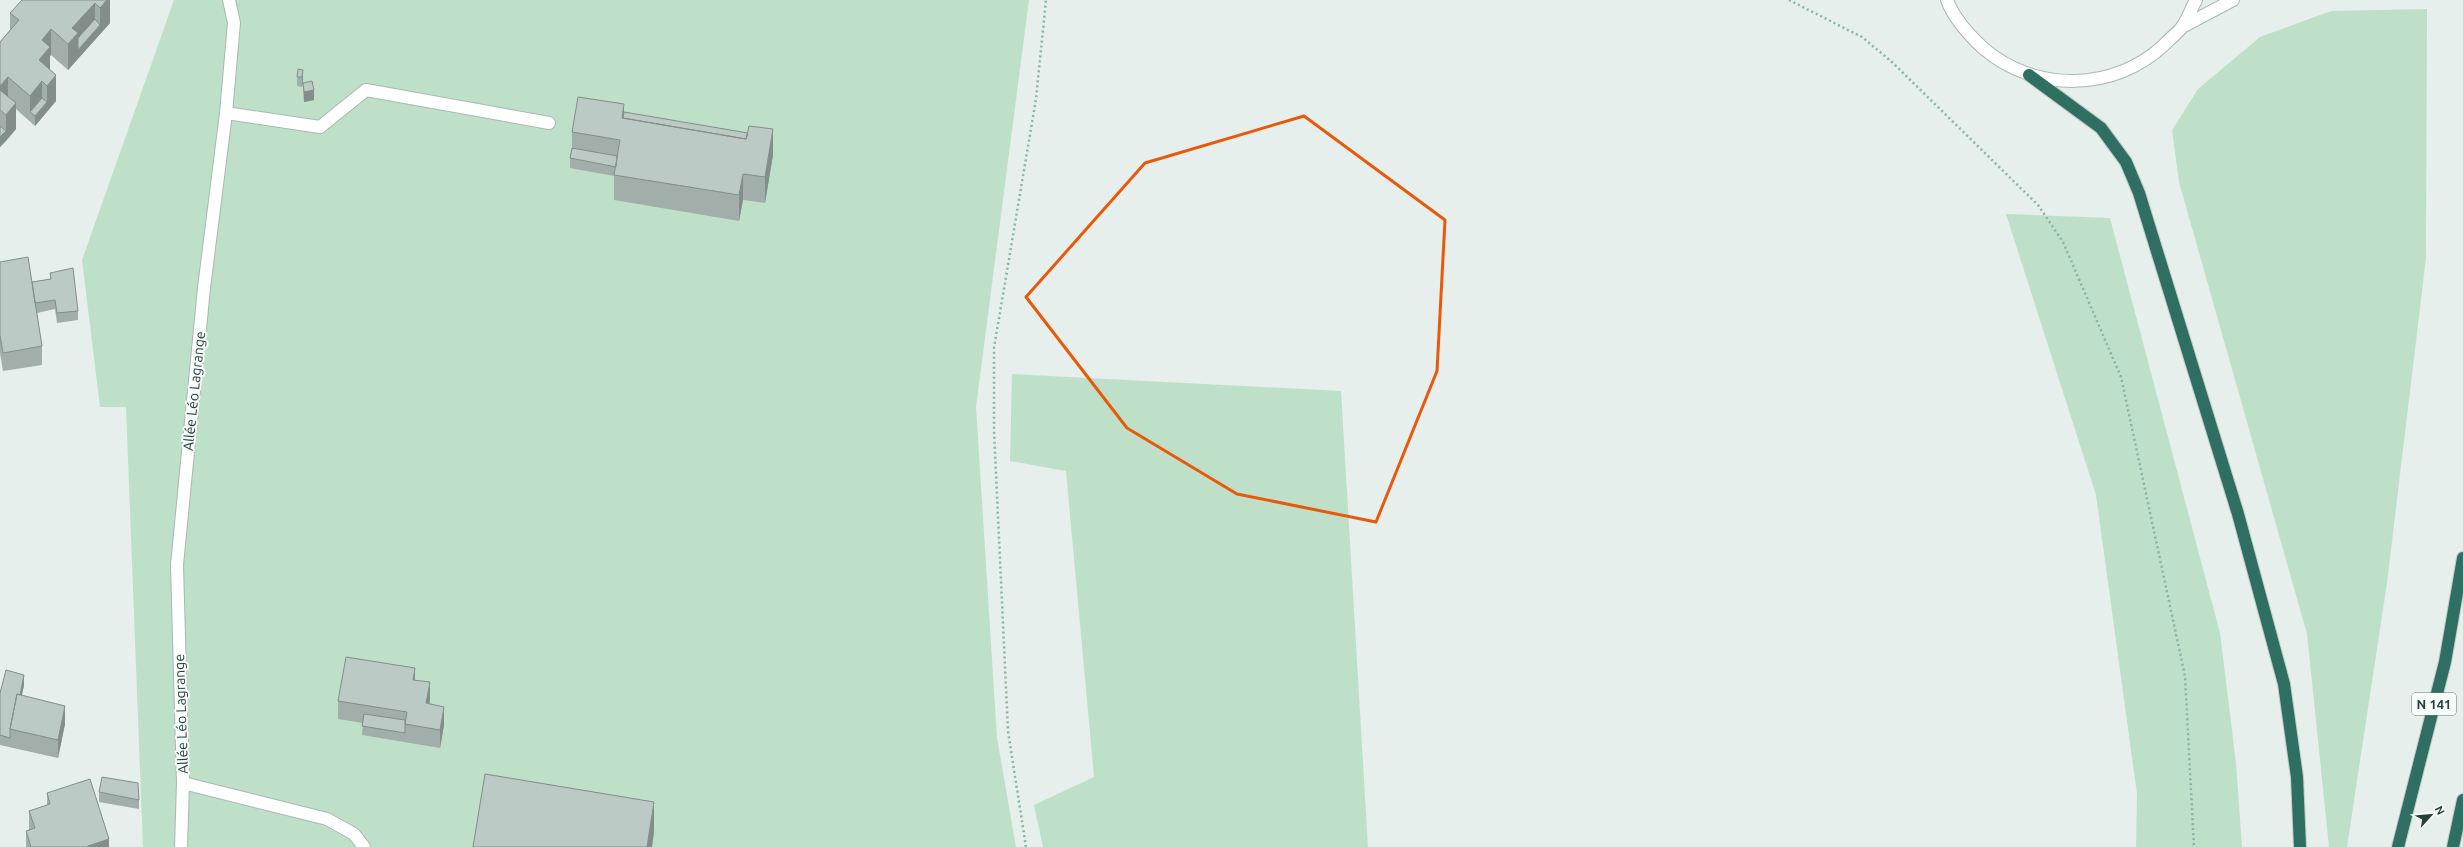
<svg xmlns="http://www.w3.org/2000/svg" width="2463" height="847" viewBox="0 0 2463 847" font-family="Ubuntu,sans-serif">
<rect width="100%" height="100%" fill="#e6efeb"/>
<!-- green -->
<path fill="#bfe0c8" d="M174 0H1029L976 407 997 738 1016 847H143L126 407H100L82 260Z
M2427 9 2426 258 2387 583 2347 847H2329L2307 634 2179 182 2172 130 2198 89 2260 37 2331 11Z
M2006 214 2110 218 2220 633 2236 763 2242 847H2136L2137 794 2096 495Z
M1012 374 1341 391 1368 847H1043L1034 805 1094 777 1066 471 1010 461Z"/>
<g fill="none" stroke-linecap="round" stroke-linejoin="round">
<!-- minor casing -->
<g stroke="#a8b8b2" stroke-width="14">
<path id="minor" d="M1947 0C1954 19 1969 35 1983 48 2035 93 2115 92 2165 44 2170 38 2178 33 2182 27 2188 19 2191 9 2196 0
M2182 27 2233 0
M226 113 320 127 366 90 549 123
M183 783 327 819 354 834 364 847
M181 847 183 783 177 565 204 288 226 113 234 23 229 0"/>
</g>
<!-- highway casing -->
<g stroke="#c2cac8" stroke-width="14">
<path id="highway" d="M2029 75 2101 128 2126 162 2139 193 2238 514 2284 684 2297 777 2300 847
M2398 847 2445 662 2463 558
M2453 847 2463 800"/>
</g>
<!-- path -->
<path stroke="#86b3a5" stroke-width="2.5" stroke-dasharray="2 3" stroke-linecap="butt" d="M1789 0 1862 37 1892 62 2038 205 2063 242 2121 377 2185 676 2194 847
M1026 847 1008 731 994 431V348L1036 99 1046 0"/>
<!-- minor -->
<use href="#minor" stroke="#fff" stroke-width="12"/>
<!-- highway -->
<use href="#highway" stroke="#2f6f62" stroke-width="12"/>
</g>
<!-- wall -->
<path fill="#a1aea9" d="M110 0V23L68 70 51 55 50 56V70L56 101 35 126 16 109V129L0 147V42L10 30V13Z
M298 69 303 79V83L314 100 304 102 303 92V84L302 87 297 86V77Z
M624 112 773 155 765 203 743 200 739 221 614 200V176L570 168V158L572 148V132Z
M0 262 32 282 50 279V273L78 311V320L57 323 55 309 37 313 42 346V365L3 371 0 353Z
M415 680 430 700 429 704 444 725 440 748 362 735 363 723 338 719V701Z
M24 685 22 695 65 724 58 758 0 745V693Z
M99 792 139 800V809L99 802Z
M47 793 109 847H26V831L29 830V811L47 806Z"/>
<!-- shaded-wall -->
<path fill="#838d89" d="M107 0H110V23L68 70V44L72 28 95 3V29L100 25V8Z
M51 29V55L50 56V73L42 82V107L30 112V96L39 60 42 40Z
M303 70V79L302 87V77Z
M56 75V101L35 126V116L47 102V86Z
M8 77V103L0 110V86Z
M314 90V100L304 102V92Z
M16 103V129L6 141V115Z
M624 104V126L622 118Z
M773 129V155L765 203V177Z
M6 131V141L0 147V137Z
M743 174V200L739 221V195Z
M415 668V686L413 680Z
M24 675V685L14 730 12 729Z
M430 682V700L426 722V703Z
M65 706V724L58 758V740Z
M444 707V725L440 748V730Z
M654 802V833L652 847H647Z
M109 839V847H88V846Z"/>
<!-- building -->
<path fill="#bbcac4" stroke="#838d89" d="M22 0H107L100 8 95 3 72 28 78 33 68 44 51 29 42 40 50 47 39 60 56 75 47 86 42 81 30 96 8 77 0 86V42L19 20 10 13Z
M95 19 100 25 78 50V38Z
M298 69 303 70 302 77H297Z
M312 81 314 90 304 92 303 83Z
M0 90 16 103 6 115 0 110Z
M578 97 624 104 622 118 746 139 749 126 773 129 765 177 743 174 739 195 614 175 620 140 572 132Z
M42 98 47 102 35 116 30 112Z
M624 112 748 133 746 139 623 118Z
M0 126 6 131 0 137Z
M572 148 617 156 616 167 570 158Z
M28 257 42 346 3 353 0 335V262Z
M73 268 78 311 57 313 55 300 35 303 32 282 51 279 50 273Z
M346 657 415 668 413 680 430 682 426 703 444 707 440 730 405 724 407 712 338 701Z
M6 670 24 675 20 695 17 694 10 729V738L0 735V693Z
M17 694 65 706 58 740 10 729Z
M364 714 405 720V733L362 726Z
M485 774 654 802 647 847H473Z
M102 777 138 783 139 800 99 792Z
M90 779 109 839 88 846V847H31L26 831 35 828 29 811 50 804 47 793Z"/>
<!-- marked area -->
<path fill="none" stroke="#e8590c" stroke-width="3" stroke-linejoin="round" d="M1304 116 1445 220 1437 371 1376 522 1237 494 1127 428 1026 297 1145 163Z"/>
<g text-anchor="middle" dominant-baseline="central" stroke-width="4" stroke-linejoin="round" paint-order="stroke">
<!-- shield labels -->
<rect fill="#f7fbf9" stroke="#637a73" stroke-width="1" x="2412" y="693" width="44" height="22" rx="3"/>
<g font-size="13" font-weight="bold" fill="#24423a">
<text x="2434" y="704">N 141</text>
</g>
<!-- street labels -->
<g font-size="14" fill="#24423a" stroke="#f7fbf9">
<text transform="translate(194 391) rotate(-84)">Allée Léo Lagrange</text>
<text transform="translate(181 714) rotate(-92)">Allée Léo Lagrange</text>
</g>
</g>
<!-- north arrow -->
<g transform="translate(2431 815) rotate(63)" stroke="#f7fbf9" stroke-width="3" paint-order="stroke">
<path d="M0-3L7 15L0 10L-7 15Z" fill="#24423a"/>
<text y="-6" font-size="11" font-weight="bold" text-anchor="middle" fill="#24423a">N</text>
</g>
</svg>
